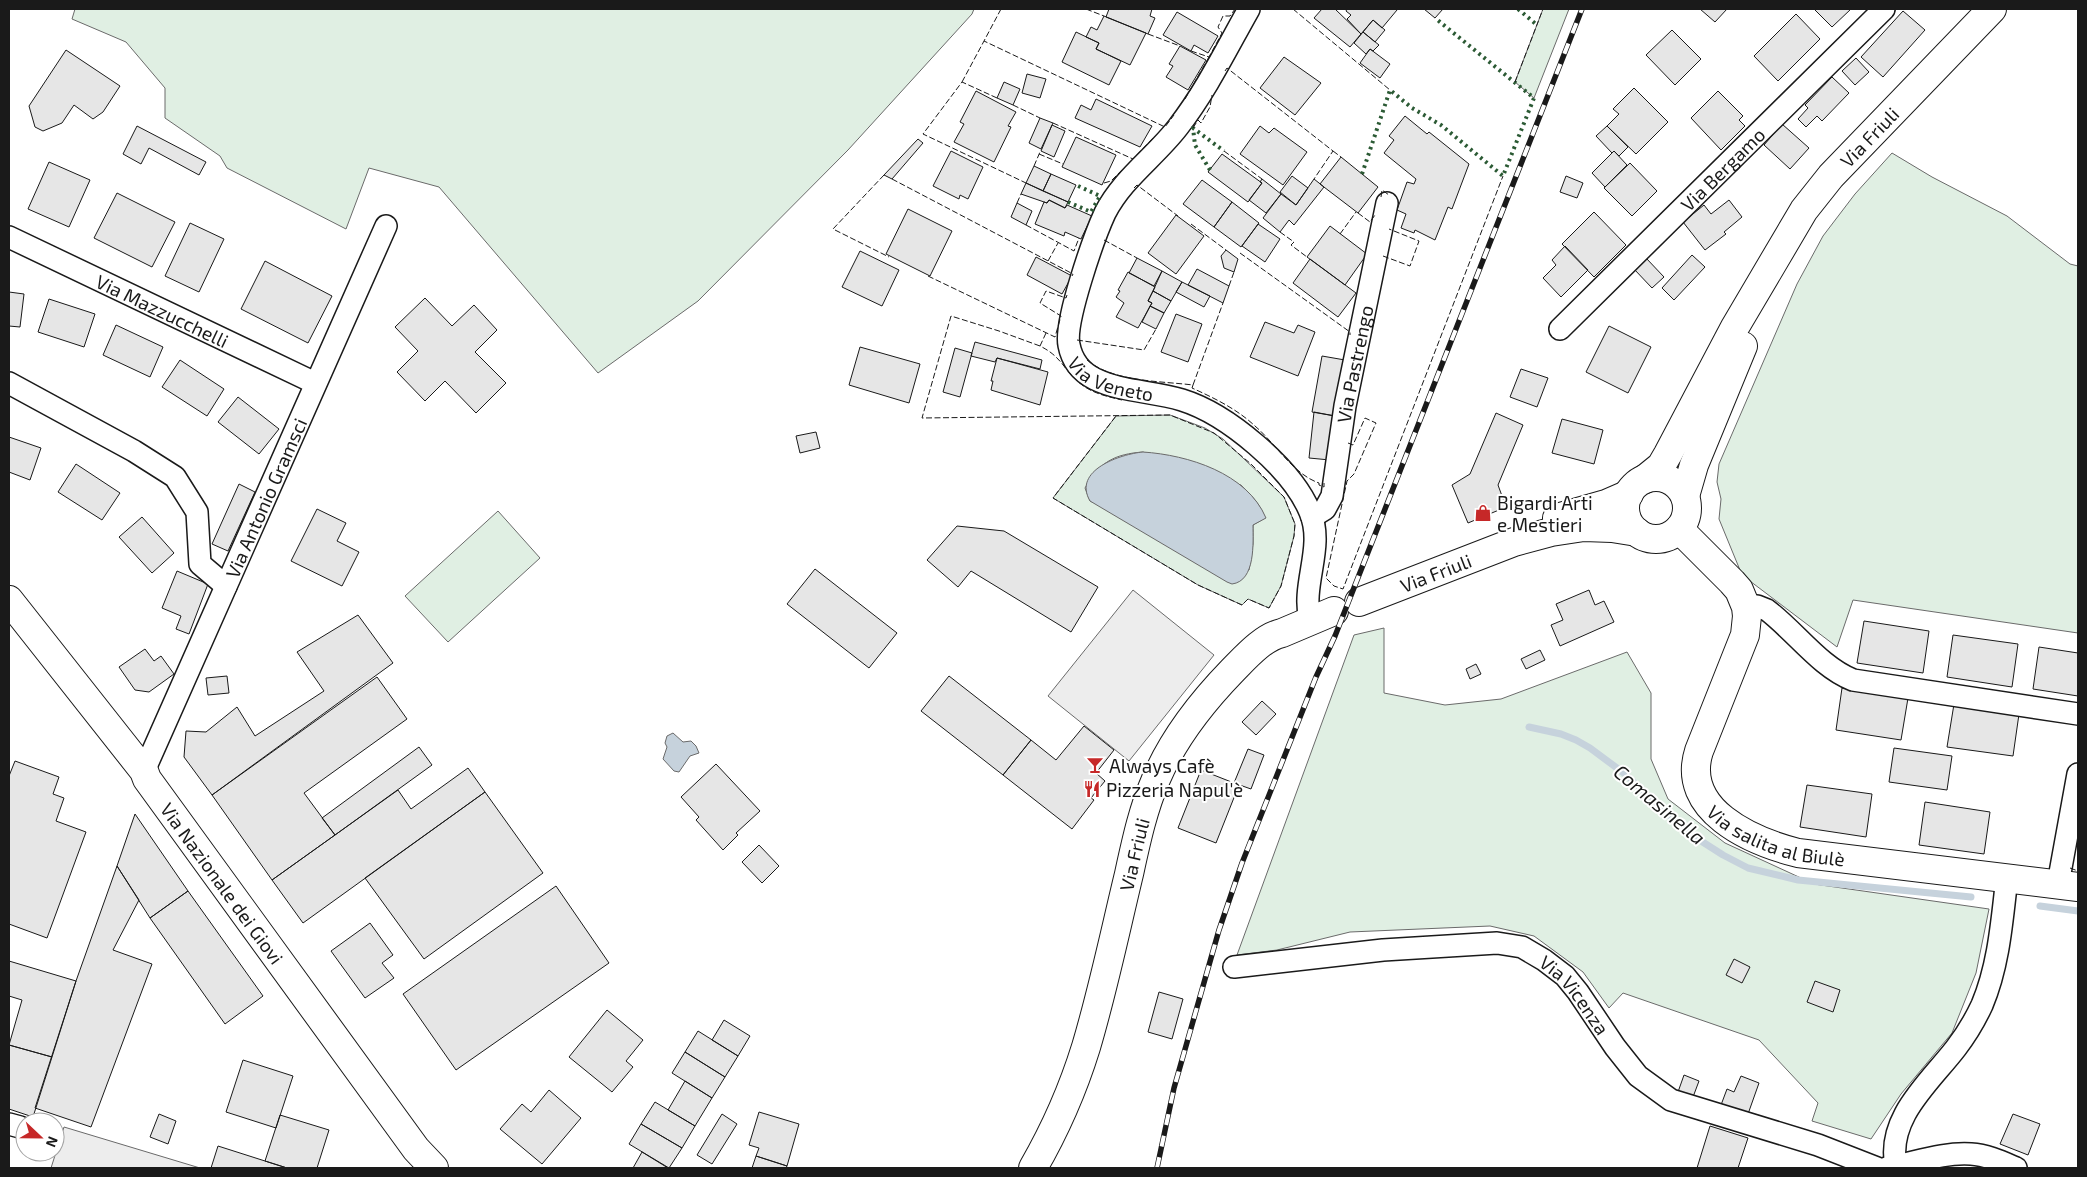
<svg xmlns="http://www.w3.org/2000/svg" width="2087" height="1177" viewBox="0 0 2087 1177" font-family="'Exo 2',sans-serif">
<rect width="100%" height="100%" fill="#fff"/>
<!-- green -->
<path fill="#e0efe3" stroke="#6a6a6a" fill-rule="evenodd" d="M75 9H974L972 14 848 150 698 301 598 373 439 187 369 168 346 229 227 168 220 156 165 118V88L126 42 72 19Z
M1543 9H1569L1534 98 1515 82Z
M1892 153 1932 177 2007 216 2070 264 2078 266V633L1853 600 1837 647 1742 575 1719 519 1721 499 1717 482 1719 464 1797 284 1823 236 1855 194Z
M1170 415 1205 428 1223 439 1284 497 1295 524 1294 536 1281 586 1269 608 1248 599 1242 605 1198 585 1053 498 1116 416ZM1143 452 1241 485C1252 496 1260 504 1265 518L1253 525V544L1249 570 1090 501 1085 488C1099 462 1115 454 1143 452Z
M498 511 540 558 448 642 405 596Z
M1384 628V693L1445 705 1501 699 1627 652 1651 693V759L1668 799 1725 843 1814 884 1989 909 1976 973 1952 1033 1901 1094 1871 1139 1812 1121 1818 1103 1759 1040 1623 993 1609 1008 1583 972 1534 936 1490 926 1350 932 1277 950 1237 955 1354 635Z"/>
<!-- parking -->
<path fill="#ededed" stroke="#6a6a6a" d="M1133 590 1214 655 1129 761 1048 696Z
M64 1127 200 1168H51Z"/>
<!-- water -->
<path fill="#c6d2dc" stroke="#6a6a6a" d="M1143 452C1188 455 1247 473 1266 518L1253 525C1253 542 1256 581 1232 584L1227 582 1090 501C1072 470 1121 454 1143 452Z
M673 733 683 742 691 741 696 746 699 753 690 756 679 772 674 771 663 759 667 747 665 743 667 736Z"/>
<g fill="none" stroke-linecap="round" stroke-linejoin="round">
<!-- stream -->
<path stroke="#c6d2dc" stroke-width="7" d="M1529 727 1561 734 1576 740 1590 748 1625 774 1687 832 1723 855 1748 868 1798 880 1971 897
M2040 906 2078 911"/>
</g>
<!-- building -->
<path fill="#e6e6e6" stroke="#1a1a1a" d="M1109 9H1152L1150 16 1155 18 1148 34 1106 17Z
M1322 9H1335L1361 34 1350 47 1314 18Z
M1347 9H1396L1397 10 1382 28 1373 20 1361 34 1347 19 1351 15 1346 11Z
M1424 9H1443L1435 18Z
M1700 9H1727L1715 22Z
M1814 9H1851L1832 27Z
M1903 11 1925 30 1883 77 1861 57Z
M1177 12 1218 36 1208 53 1194 45 1191 51 1163 35Z
M1796 14 1820 39 1778 81 1754 56Z
M1104 16 1146 33 1130 65 1096 49 1099 43 1086 37 1091 27 1097 30Z
M1373 20 1385 30 1375 42 1363 32Z
M1672 30 1701 59 1675 85 1646 55Z
M1076 32 1099 43 1096 49 1121 61 1109 85 1062 62Z
M1363 32 1379 45 1373 51 1370 49 1366 54 1354 43Z
M1180 46 1206 60 1188 90 1166 77 1173 66 1169 64Z
M1370 49 1390 64 1380 78 1360 63Z
M66 50 120 86 103 112 93 119 74 105 62 123 43 131 35 127 29 106Z
M1284 57 1321 83 1295 115 1260 88Z
M1856 58 1869 72 1855 85 1842 71Z
M1027 74 1046 79 1040 98 1022 93Z
M1832 77 1849 93 1822 121 1817 116 1806 127 1798 119 1808 108 1805 105Z
M1004 82 1020 89 1013 105 997 98Z
M1634 88 1668 122 1636 154 1607 126 1619 114 1613 109Z
M976 91 1016 112 1008 126 1011 127 994 162 954 142 964 124 960 122Z
M1718 91 1743 116 1739 120 1745 126 1721 150 1691 118Z
M1096 99 1152 126 1140 147 1075 118 1081 105 1091 110Z
M1405 116 1427 134 1429 132 1469 164 1452 209 1448 207 1435 240 1415 230 1414 233 1401 228 1406 214 1397 210 1407 182 1414 184 1416 179 1384 153 1394 140 1389 136Z
M1040 118 1053 123 1041 149 1029 143Z
M1782 124 1809 148 1790 169 1764 145Z
M1052 125 1065 131 1054 157 1041 151Z
M137 126 206 162 199 175 149 148 141 164 123 154Z
M1260 126 1269 133 1274 128 1307 152 1283 185 1240 154Z
M1607 126 1628 147 1619 156 1614 151 1612 153 1596 136Z
M1076 137 1116 155 1102 185 1062 167Z
M918 139 923 143 892 179 884 175Z
M951 151 983 167 968 199 960 195 959 199 933 186Z
M1614 151 1627 165 1605 187 1592 173Z
M1222 154 1262 183 1248 202 1208 172Z
M1341 157 1378 187 1358 213 1320 184Z
M49 162 90 180 69 227 28 209Z
M1630 163 1657 191 1632 216 1604 188Z
M1034 166 1051 174 1043 191 1026 183Z
M1051 174 1076 185 1068 202 1043 191Z
M1292 176 1308 188 1296 205 1280 192Z
M1566 176 1583 183 1577 198 1560 192Z
M1262 179 1281 194 1266 213 1249 200 1262 183 1260 182Z
M1314 179 1324 187 1294 225 1289 220 1280 232 1263 218 1281 194 1296 205Z
M1202 180 1232 202 1214 227 1183 204Z
M1026 183 1068 202 1065 208 1049 200 1047 203 1021 194Z
M117 193 175 222 152 267 94 238Z
M1049 200 1065 208 1067 205 1092 216 1081 239 1065 232 1064 236 1035 224 1044 202 1047 203Z
M1729 200 1742 217 1724 232 1726 234 1705 250 1683 222 1704 205 1711 214Z
M1232 202 1259 223 1241 247 1214 227Z
M1017 203 1032 211 1026 225 1011 217Z
M908 209 952 231 930 276 886 254Z
M1594 212 1626 245 1594 277 1562 244Z
M1176 215 1204 236 1176 274 1148 253Z
M190 223 224 239 199 292 165 276Z
M1258 224 1280 239 1265 262 1242 246Z
M1330 226 1367 254 1345 285 1307 257Z
M1565 246 1588 270 1561 297 1543 278 1556 265 1552 260Z
M1226 250 1238 259 1234 272 1224 268 1221 256Z
M860 251 899 270 882 306 842 287Z
M1692 255 1705 267 1674 300 1662 288Z
M1036 257 1072 276 1062 294 1027 275Z
M1137 258 1162 271 1154 286 1129 273Z
M1646 258 1664 277 1652 288 1634 269Z
M1310 259 1356 293 1338 317 1293 283Z
M265 261 332 296 308 343 241 309Z
M1197 269 1229 286 1223 303 1188 285Z
M1162 271 1182 282 1171 301 1153 291Z
M1128 272 1155 287 1148 301 1152 303 1138 328 1116 317 1124 303 1116 297 1120 291 1118 290Z
M1182 282 1210 296 1204 307 1176 292Z
M1153 291 1171 301 1164 313 1150 306 1152 303 1148 301Z
M9 292 24 294 20 327 9 326Z
M425 298 452 326 474 305 497 330 475 352 506 383 476 413 445 381 425 401 397 372 418 351 395 327Z
M49 299 95 314 84 347 38 332Z
M1150 306 1164 313 1156 329 1142 322Z
M1176 314 1202 324 1188 362 1161 352Z
M1265 322 1294 333 1298 325 1315 332 1298 376 1250 357Z
M116 325 163 347 150 377 103 355Z
M1609 326 1651 347 1628 393 1586 372Z
M975 342 1042 360 1040 369 997 358 995 362 971 356Z
M860 347 920 364 909 403 849 385Z
M955 348 972 353 960 397 943 392Z
M1322 356 1345 360 1335 416 1312 412Z
M997 358 1048 372 1040 405 991 390 993 381H991Z
M180 360 224 389 207 416 162 387Z
M1521 369 1548 378 1537 407 1510 397Z
M238 397 279 429 259 454 218 422Z
M1314 412 1335 416 1330 460 1309 458Z
M1496 413 1523 425 1498 485 1506 507 1468 523 1452 485 1470 474Z
M1562 419 1603 430 1594 464 1552 453Z
M816 432 820 448 800 453 796 436Z
M9 437 41 448 30 480 9 472Z
M76 464 120 493 102 520 58 492Z
M239 484 255 492 228 551 212 544Z
M317 509 346 523 337 541 359 552 342 586 291 561Z
M142 517 174 553 152 573 119 537Z
M957 526 1004 531 1098 587 1071 632 971 571 958 587 927 560Z
M815 569 897 633 869 668 787 604Z
M177 571 208 584 189 634 176 629 181 616 162 608Z
M1589 590 1595 605 1604 601 1614 622 1560 646 1551 625 1563 620 1556 604Z
M358 615 393 663 212 795 184 757 186 731 206 732 237 707 255 736 324 691 297 652Z
M1864 621 1929 631 1923 673 1857 663Z
M1953 635 2018 644 2012 687 1947 677Z
M2039 647 2078 653V696L2033 689Z
M145 649 154 661 161 656 174 674 149 692 135 690 119 667Z
M1540 650 1545 660 1526 669 1521 659Z
M1476 664 1481 674 1470 679 1466 669Z
M227 676 229 693 208 695 206 678Z
M949 676 1031 740 1003 775 921 711Z
M377 677 407 719 304 793 335 835 272 880 212 795Z
M1842 688 1908 698 1901 740 1836 730Z
M1262 701 1276 714 1256 735 1242 722Z
M1954 704 2019 714 2013 756 1947 747Z
M1084 726 1114 750 1096 773 1105 781 1091 798 1094 800 1072 829 1003 775 1031 740 1056 760Z
M419 747 432 765 335 835 322 818Z
M1894 748 1952 756 1947 790 1889 782Z
M1248 749 1264 755 1251 789 1234 783Z
M15 761 59 777 53 794 64 798 56 821 86 832 47 938 9 924V776Z
M716 764 760 811 736 833 738 835 723 850 696 820 699 817 681 797Z
M468 768 485 792 303 923 272 880 398 790 411 809Z
M1201 770 1239 785 1216 843 1178 828Z
M1807 785 1872 794 1866 837 1800 827Z
M485 792 543 873 424 959 365 878Z
M1925 802 1990 812 1984 854 1919 845Z
M135 814 188 891 150 918 117 866Z
M759 845 779 866 762 883 742 862Z
M117 866 139 900 113 950 152 964 91 1127 35 1108 76 981Z
M556 886 609 963 456 1070 403 994Z
M188 891 263 996 225 1024 150 918Z
M370 923 393 955 382 963 394 978 365 998 331 951Z
M1734 959 1750 967 1742 983 1726 975Z
M9 961 76 981 52 1057 9 1045 22 1000 9 996Z
M1815 981 1840 990 1833 1012 1807 1002Z
M1159 992 1183 999 1172 1039 1148 1032Z
M607 1010 643 1040 626 1061 633 1067 612 1092 569 1057Z
M724 1020 750 1036 738 1056 712 1040Z
M698 1031 738 1056 725 1077 685 1052Z
M9 1045 52 1057 33 1117 9 1109Z
M685 1052 725 1077 712 1098 672 1073Z
M243 1060 293 1076 276 1128 226 1112Z
M1684 1075 1699 1081 1693 1097 1678 1092Z
M1741 1076 1759 1083 1748 1114 1721 1105 1727 1089 1734 1092Z
M685 1081 712 1098 695 1126 668 1110Z
M549 1090 581 1118 542 1164 500 1129 522 1104 531 1112Z
M655 1102 695 1126 682 1148 641 1124Z
M759 1112 799 1124 787 1166 756 1156 759 1148 749 1145Z
M159 1114 176 1121 168 1144 150 1137Z
M722 1114 737 1124 712 1164 697 1155Z
M2013 1114 2040 1124 2028 1155 2000 1144Z
M280 1115 329 1130 317 1168H287L265 1161Z
M641 1124 682 1148 669 1168 629 1144Z
M1710 1126 1748 1138 1738 1168H1697Z
M218 1146 265 1161 287 1168H211Z
M642 1152 668 1168H633Z
M756 1156 787 1166 786 1168H752Z"/>
<g fill="none" stroke-linecap="round" stroke-linejoin="round">
<!-- street casing -->
<g stroke="#1a1a1a" stroke-width="24">
<g id="street">
<path id="s1" d="M1249 9C1227 48 1206 91 1178 127 1155 157 1123 178 1105 213 1094 237 1064 322 1069 345 1072 361 1081 372 1095 379 1122 392 1153 391 1182 400 1227 414 1292 468 1310 512 1325 547 1301 584 1310 620"/>
<path id="s2" d="M9 237 315 383"/>
<path id="s3" d="M1560 329 1884 9"/>
<path d="M9 383 134 451 175 477 197 512 200 564 226 586"/>
<path id="s4" d="M1312 517 1325 509 1332 496 1345 406 1387 203"/>
<path d="M1746 607 1757 606 1767 610C1796 632 1820 667 1853 680L2078 714"/>
<path id="s5" d="M144 771 386 226"/>
<path d="M2058 884 2078 774"/>
<path id="s6" d="M1234 967 1383 950 1497 943 1522 947 1544 960 1565 976 1578 992 1615 1047 1638 1076 1671 1100 1818 1145 1877 1168"/>
<path d="M9 1124 20 1127"/>
<path d="M1896 1166C1886 1118 1930 1082 1956 1048 1966 1035 1975 1020 1982 1005 1999 965 2002 920 2007 877"/>
<path d="M1886 1168C1914 1163 1943 1152 1971 1154 1987 1155 2002 1162 2016 1168"/>
</g>
</g>
<!-- secondary casing -->
<g stroke="#1a1a1a" stroke-width="30">
<g id="secondary">
<circle cx="1656" cy="508" r="31"/>
<path id="s7" d="M1645 479 1661 466 1668 454 1735 327 1804 210 1831 176 1992 9"/>
<path d="M1685 496 1694 465 1743 346"/>
<path d="M1557 518 1606 504 1629 494"/>
<path id="s8" d="M1679 529 1732 582 1739 590 1746 607 1747 616 1745 635 1699 751C1680 810 1751 841 1798 853L2078 887"/>
<path id="s9" d="M9 600 144 771 147 779 416 1149 434 1168"/>
<path id="s10" d="M1359 602 1514 542 1551 532 1584 527 1612 528 1637 532"/>
<path id="s11" d="M1033 1168C1055 1130 1073 1089 1086 1047 1103 990 1115 932 1129 874 1136 842 1143 809 1156 779 1173 739 1201 703 1232 671 1245 658 1263 637 1282 633L1334 611"/>
</g>
</g>
<!-- street -->
<use href="#street" stroke="#fff" stroke-width="21"/>
<!-- secondary -->
<use href="#secondary" stroke="#fff" stroke-width="28"/>
<!-- rail casing -->
<g stroke="#1a1a1a" stroke-width="5.5">
<path id="rail" d="M1157 1168 1174 1088 1219 930 1242 863 1316 677 1335 636 1582 9"/>
</g>
<!-- rail -->
<use href="#rail" stroke="#fff" stroke-width="4" stroke-dasharray="11" stroke-linecap="butt"/>
<!-- hedge -->
<path stroke="#2b5a34" stroke-width="4" stroke-dasharray="2.5 4" stroke-linecap="butt" d="M1518 9 1537 25
M1210 170 1195 145 1193 128 1224 151
M1362 174 1390 90 1412 108 1441 125 1503 176 1534 98 1435 18
M1068 202 1091 212 1100 196 1076 185"/>
<!-- fence -->
<path stroke="#1a1a1a" stroke-width="1" stroke-dasharray="6 2.5" stroke-linecap="butt" d="M1001 9 984 41 1165 127 1174 115
M1086 9 1104 16
M1293 9 1390 90
M1148 34 1180 46
M1191 51 1209 57 1222 33 1218 27 1223 16H1230L1235 9
M1225 71 1227 68 1333 151 1314 179
M962 82 984 41
M1515 82 1543 9
M997 98 962 82 923 134 1026 183
M1185 99 1209 57
M1013 105 1040 118
M1053 123 1133 159 1155 136
M1193 128 1198 120 1201 123 1210 107 1212 95
M1224 151 1262 179
M1333 151 1341 157
M1039 154 1063 164
M1034 166 1040 152
M884 175 833 229 889 257
M892 179 1073 274 1072 276
M1104 183 1111 181 1133 159
M1134 188 1137 185 1178 216
M1381 197 1382 190 1389 195
M1017 203 1021 194
M1358 213 1370 222 1375 215
M1191 224 1226 250
M1026 225 1074 251 1079 238
M1280 232 1294 242 1291 245 1307 257
M1340 234 1356 212
M1104 240 1137 258
M1240 253 1350 332V335
M1383 256 1410 266 1419 241 1389 229
M1048 261 1058 243
M928 276 1055 337 1061 316 1040 303 1046 291 1066 298 1067 295
M1229 286 1234 272
M1046 333 1040 346C1060 356 1062 366 1076 380 1090 393 1105 396 1122 400
M1077 340 1144 350 1156 329
M1040 346 999 331 951 316 922 418 1170 415 1214 433 1251 464 1284 497 1295 524 1294 536 1281 586 1269 608 1248 599 1242 605 1198 585 1053 498 1116 416
M1087 360C1112 382 1161 381 1193 385L1223 303
M1193 385 1192 388C1214 398 1237 409 1255 426 1276 444 1293 474 1319 483V485L1324 487V483
M1348 443 1353 445 1365 418 1376 423 1354 474 1347 481 1326 578 1334 586 1343 589 1503 176
M2070 868 2078 871"/>
</g>
<!-- icons -->
<defs>
<g id="shop-bare" transform="scale(1.35)"><path d="M-5-2.5h2.3a2.7 3.5 0 0 1 5.4 0H5L5.5 6h-11ZM-1.5-2.5h3a1.5 2.3 0 0 0-3 0Z" fill="#c62828" stroke="#fff" stroke-width="2.5" paint-order="stroke"/></g>
<g id="bar-bare" transform="scale(1.35)"><path d="M-6-5H6L.8 .8V4.5H3.5V6h-7V4.5H-.8V.8Z" fill="#c62828" stroke="#fff" stroke-width="2.5" paint-order="stroke"/></g>
<g id="restaurant-bare" transform="scale(1.35)"><path d="M-5-6h1v4h1v-4h1v4h1v-4h1v5L-1.5 .5V6h-2V.5L-5-1ZM5-6V6H3V1.5H1.5Q1.5-4 5-6Z" fill="#c62828" stroke="#fff" stroke-width="2.5" paint-order="stroke"/></g>
</defs>
<g fill-rule="evenodd">
<use href="#shop-bare" x="1483" y="513"/>
<use href="#bar-bare" x="1095" y="765"/>
<use href="#restaurant-bare" x="1092" y="789"/>
</g>
<g text-anchor="middle" dominant-baseline="central" stroke-width="4" stroke-linejoin="round" paint-order="stroke">
<!-- street labels -->
<g font-size="19" fill="#1a1a1a" stroke="#fff">
<text stroke="none"><textPath href="#s7" startOffset="412">Via Friuli</textPath></text>
<text stroke="none"><textPath href="#s3" startOffset="228">Via Bergamo</textPath></text>
<text stroke="none"><textPath href="#s2" startOffset="170">Via Mazzucchelli</textPath></text>
<text stroke="none"><textPath href="#s4" startOffset="164">Via Pastrengo</textPath></text>
<text stroke="none"><textPath href="#s1" startOffset="448">Via Veneto</textPath></text>
<text stroke="none"><textPath href="#s5" startOffset="299">Via Antonio Gramsci</textPath></text>
<text stroke="none"><textPath href="#s10" startOffset="82">Via Friuli</textPath></text>
<text stroke="none"><textPath href="#s8" startOffset="391">Via salita al Biulè</textPath></text>
<text stroke="none"><textPath href="#s11" startOffset="331">Via Friuli</textPath></text>
<text stroke="none"><textPath href="#s9" startOffset="355">Via Nazionale dei Giovi</textPath></text>
<text stroke="none"><textPath href="#s6" startOffset="362">Via Vicenza</textPath></text>
</g>
<!-- poi labels -->
<g font-size="19" fill="#1a1a1a" stroke="#fff" text-anchor="start">
<text x="1497" y="502">Bigardi Arti<tspan x="1497" dy="22">e Mestieri</tspan></text>
<text x="1109" y="765">Always Cafè</text>
<text x="1106" y="789">Pizzeria Napul'è</text>
</g>
<!-- water labels -->
<g font-size="20" font-style="italic" fill="#1a1a1a" stroke="#fff">
<text transform="translate(1660 804) rotate(40)">Comasinella</text>
</g>
</g>
<!-- border -->
<rect width="2087" height="1177" fill="none" stroke="#1a1a1a" stroke-width="20"/>
<!-- north arrow -->
<g transform="translate(40 1137) rotate(112)"><circle r="24" fill="#ffffff" stroke="#a3a3a3"/>
<path d="M0-4L9 19L0 12L-9 19Z" fill="#c62828"/>
<text y="-8" font-size="14" font-weight="bold" text-anchor="middle" fill="#1a1a1a">N</text>
</g>
</svg>
